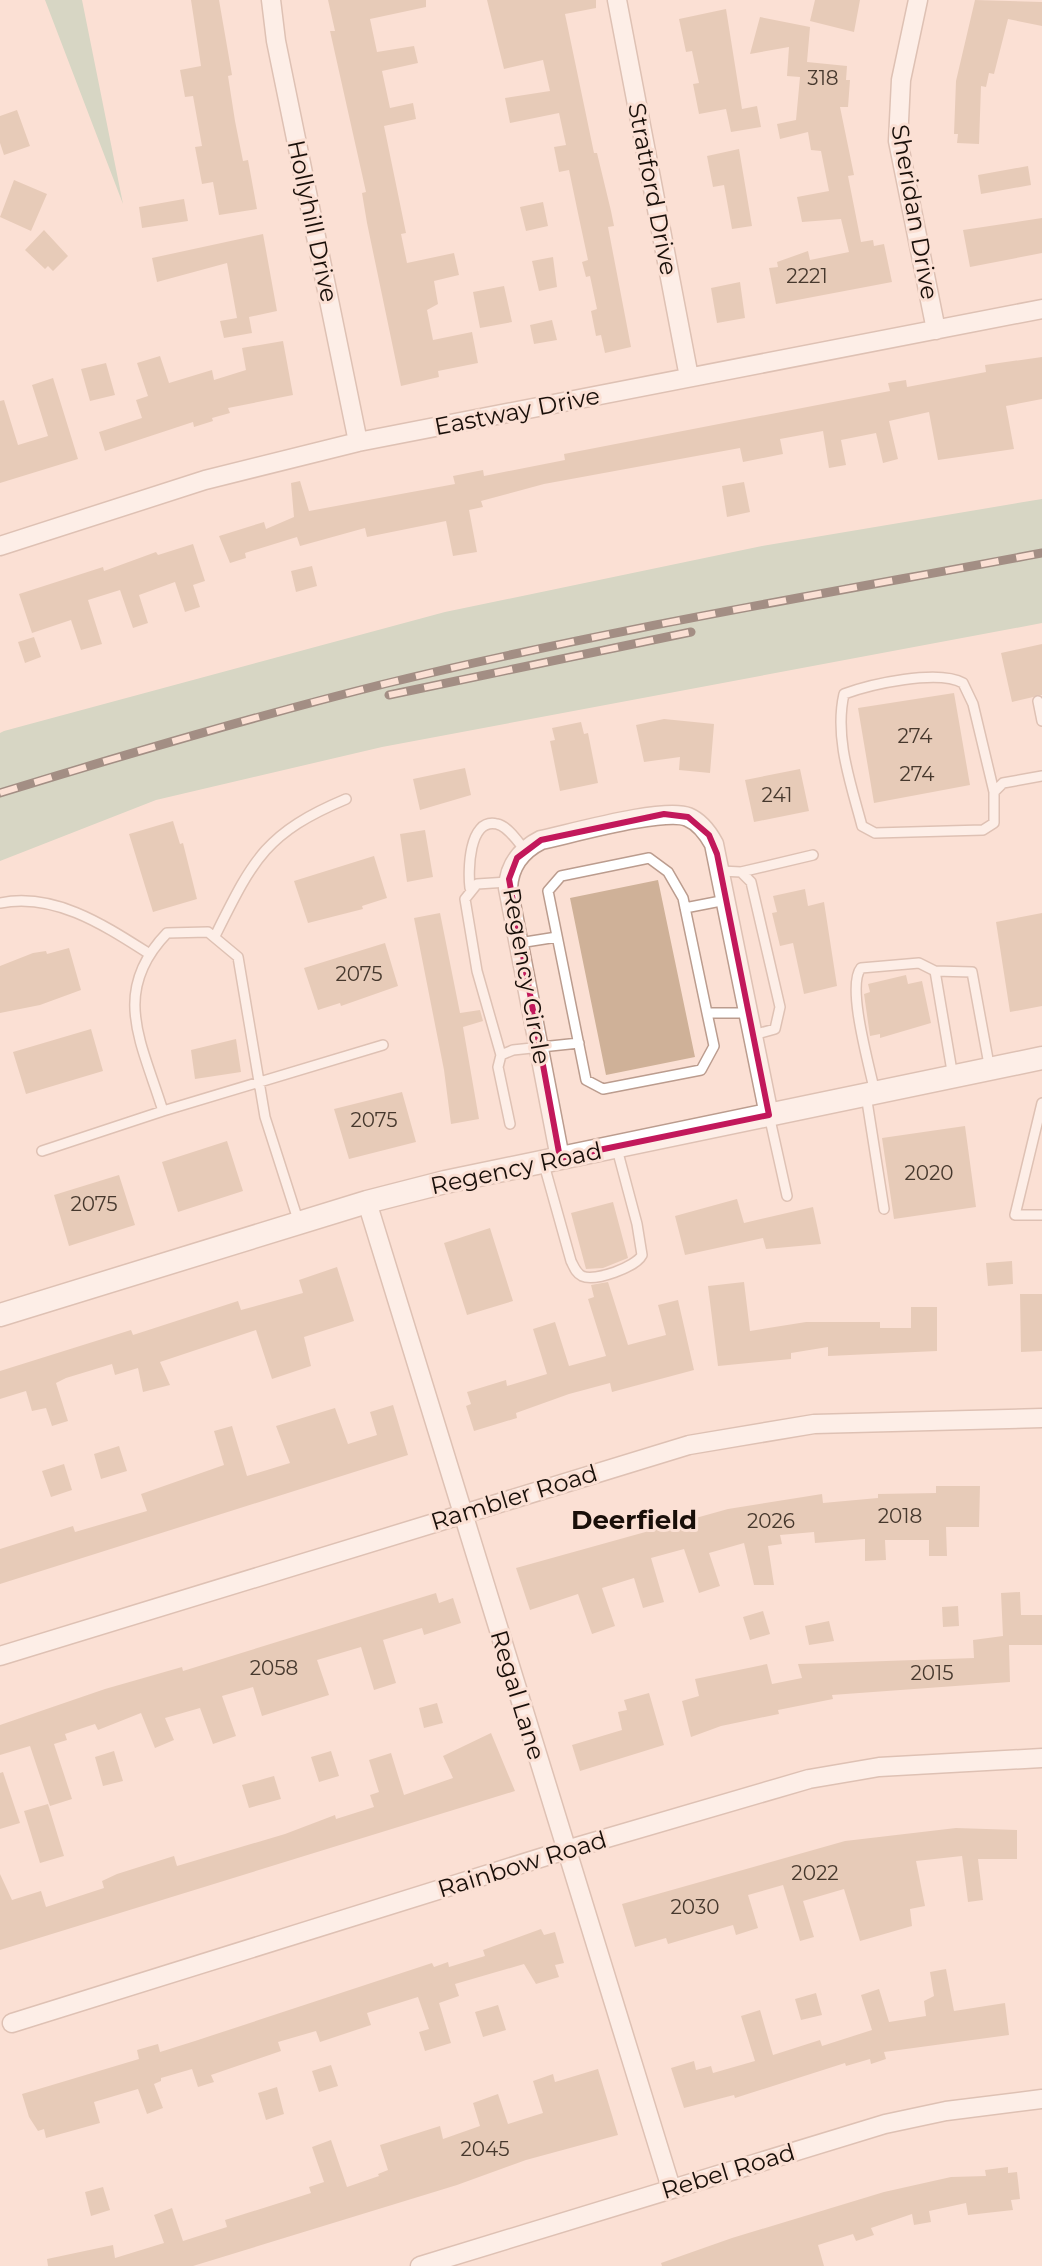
<svg xmlns="http://www.w3.org/2000/svg" width="1042" height="2266" viewBox="0 0 1042 2266" font-family="Montserrat,sans-serif">
<rect width="100%" height="100%" fill="#fbe0d4"/>
<!-- green -->
<path fill="#aac9b1" d="M45 0H82L123 204Z
M1042 499V623L382 747 156 800 0 861V733L4 731 445 612 762 546Z"/>
<!-- building -->
<path fill="#cfb198" d="M191 0H219L232 75 228 76 235 121 243 161 248 160 257 209 219 215 213 182 202 184 195 147 202 146 193 96 185 97 180 70 201 66Z
M328 0H426V7L370 19 377 52 414 46 418 63 382 71 390 108 413 103 416 119 384 126 406 233 401 234 407 263 454 253 459 275 434 281 438 304 427 310 433 340 472 332 478 363 438 371 439 377 401 386 367 223 362 193 366 192 330 31H335Z
M487 0H596V8L565 14 594 153H597L611 211 614 226 608 227 631 347 605 353 601 335 596 336 591 311 597 309 590 276 586 277 582 262 588 260 579 218 569 170 559 172 554 147 566 145 559 113 510 123 505 98 550 91 543 60 504 69Z
M815 0H860L854 32 810 21Z
M975 0 1042 2V26L1008 19 994 74 989 73 986 87 981 86 979 144 957 143 958 134H954L956 81Z
M726 9 742 109 757 106 761 127 731 132 726 109 699 114 693 84 699 83 692 51 686 52 679 19Z
M760 17 810 27 807 62 847 66 846 80H850L848 107H840L854 175 848 176 861 242 873 240 874 246 884 244 892 282 776 304 769 268 778 267 777 262 808 251 810 260 849 252 841 219 802 222 797 197 829 191 821 151 811 150 808 132 780 139 777 124 796 120 800 77 787 76 789 47 750 54Z
M17 110 30 146 4 155 0 143V116Z
M739 149 752 226 732 229 724 185 713 187 707 156Z
M1028 166 1031 185 981 194 978 175Z
M14 180 47 194 31 231 0 217Z
M184 199 188 221 142 228 139 207Z
M543 202 548 226 526 231 520 207Z
M1042 218V253L970 267 963 230Z
M44 230 68 256 53 271 48 266 45 269 25 250Z
M263 234 277 311 249 317 252 333 224 338 220 321 237 318 227 263 157 282 152 258Z
M553 257 557 287 539 291 532 261Z
M740 282 745 318 717 323 711 288Z
M504 286 512 322 480 328 473 292Z
M552 320 557 340 534 344 530 325Z
M283 341 293 395 228 408 230 413 212 418 213 421 194 427 193 422 105 451 99 432 142 418 136 400 148 396 137 363 160 356 169 383 212 370 214 380 246 370 242 348Z
M1042 357V399L1006 406 1014 449 938 460 929 412 889 421 898 459 883 463 876 433 841 440 846 465 829 468 823 431 780 439 783 454 743 462 740 448 544 484 481 501 483 507 469 510 477 552 453 556 446 521 367 537 365 528 300 546 297 537 245 553 246 558 230 563 219 536 264 522 266 529 294 517 291 483 300 481 309 511 455 484 453 476 483 470 484 476 565 460 564 454 890 391 888 383 906 380 907 387 986 372 985 365Z
M106 363 115 395 90 401 81 369Z
M53 378 78 459 0 483V401L4 400 18 445 48 436 32 385Z
M744 482 750 512 727 517 722 486Z
M193 544 205 581 193 585 200 607 185 612 175 582 139 595 148 623 133 628 120 590 88 600 102 644 81 650 71 620 32 633 19 594 103 567 104 571 156 552 158 555Z
M312 566 317 586 296 592 291 571Z
M34 637 41 657 25 663 18 642Z
M1042 644V695L1012 702 1001 653Z
M954 693 970 785 874 803 858 708Z
M664 719 714 724 710 773 679 770 680 757 644 762 636 725Z
M581 722 584 734 588 733 598 783 560 791 550 741 555 740 552 728Z
M465 768 471 795 420 810 413 779Z
M800 769 809 811 754 822 745 780Z
M173 821 180 844 183 843 197 899 153 912 129 834Z
M425 830 433 877 407 882 400 834Z
M374 856 387 898 362 906 363 909 308 923 294 881Z
M658 880 695 1057 606 1075 570 898Z
M805 889 808 906 824 902 837 986 804 994 793 943 780 946 772 913 777 912 773 896Z
M440 913 460 1013 480 1010 483 1021 463 1027 479 1119 451 1124 444 1070 414 918Z
M1042 913V1006L1010 1012 996 922Z
M385 943 398 986 341 1006 340 1003 318 1010 304 968Z
M69 948 81 990 40 1005 0 1013V966L33 953 46 951 47 954Z
M906 975 908 984 922 981 931 1023 880 1038V1034L870 1036 864 994 870 992 868 984Z
M91 1029 103 1071 26 1094 13 1052Z
M236 1039 241 1072 195 1079 191 1050Z
M402 1092 416 1142 349 1159 334 1109Z
M965 1126 976 1207 894 1219 882 1138Z
M227 1141 243 1191 178 1212 162 1162Z
M119 1175 135 1225 69 1246 54 1195Z
M737 1199 744 1223 813 1207 821 1244 766 1249 763 1238 685 1255 675 1216Z
M613 1202 628 1258 603 1268 586 1269 571 1213Z
M490 1228 513 1301 467 1315 444 1243Z
M1012 1261 1013 1284 988 1286 986 1263Z
M337 1267 354 1321 304 1337 311 1366 272 1379 256 1330 160 1362 170 1385 143 1392 138 1368 115 1375 112 1364 66 1378 56 1383 68 1421 52 1426 46 1408 32 1411 26 1391 0 1399V1371L131 1330 133 1335 238 1301 241 1310 303 1293 299 1280Z
M608 1282 628 1345 666 1335 658 1305 678 1300 694 1370 612 1392 610 1383 569 1394 516 1413 517 1418 474 1431 466 1406 471 1404 467 1392 506 1380 507 1386 547 1374 533 1329 555 1322 569 1366 606 1356 588 1299 594 1297 591 1285Z
M744 1282 750 1331 806 1322H880V1328H911V1307H937V1351L828 1356V1347L791 1353V1359L718 1366 708 1286Z
M1020 1294H1042V1351L1021 1352Z
M393 1405 408 1455 0 1584V1549L73 1526 75 1532 147 1511 141 1494 224 1465 214 1431 232 1426 247 1476 290 1463 276 1426 335 1408 348 1444 377 1435 370 1412Z
M119 1446 127 1471 101 1479 94 1454Z
M64 1464 72 1490 51 1497 42 1471Z
M936 1486H980L979 1527H946L947 1556H929V1540H885L886 1560 865 1561V1539L815 1543 814 1532 780 1535 782 1544 768 1546 774 1585H754L744 1543 709 1553 720 1586 699 1593 684 1549 651 1558 664 1602 643 1608 634 1578 602 1588 615 1626 592 1634 578 1594 530 1610 516 1568 728 1509 822 1494 823 1503 878 1498V1494L936 1493Z
M1020 1592 1021 1615H1042V1645H1009L1010 1682 832 1695 833 1699 778 1710 779 1714 721 1726 691 1737 682 1701 699 1696 695 1679 767 1664 772 1684 802 1678 798 1664 974 1658 973 1640 1003 1636 1001 1593Z
M436 1593 439 1603 453 1598 461 1623 424 1635 422 1628 383 1640 396 1683 374 1690 361 1647 317 1660 329 1695 262 1716 253 1687 222 1696 236 1736 213 1744 200 1708 165 1718 174 1740 155 1748 141 1713 98 1730 95 1724 65 1734 67 1740 54 1744 72 1799 50 1806 30 1746 0 1755V1725L105 1689 182 1667 183 1671Z
M958 1606 959 1626 943 1627 942 1607Z
M763 1611 770 1634 750 1640 743 1617Z
M829 1621 834 1641 809 1645 805 1626Z
M649 1693 664 1745 580 1771 572 1745 622 1730 618 1712 627 1710 624 1700Z
M437 1703 443 1723 424 1728 419 1708Z
M491 1733 515 1791 0 1950V1874L12 1900 41 1891 46 1907 104 1888 102 1881 117 1874 174 1856 177 1866 285 1834 335 1815 336 1819 374 1807 370 1795 379 1792 369 1760 391 1753 404 1795 453 1778 443 1756Z
M114 1751 123 1781 103 1786 95 1757Z
M331 1751 339 1776 319 1782 311 1757Z
M3 1772 20 1823 0 1829V1773Z
M274 1776 281 1799 249 1808 242 1785Z
M48 1804 64 1856 40 1863 24 1811Z
M956 1828 1017 1830V1859H978L983 1900 968 1902 962 1856 916 1861 925 1906 910 1909 912 1926 860 1941 844 1889 803 1901 814 1937 800 1941 783 1885 748 1895 758 1928 736 1935 733 1925 668 1944 666 1938 635 1947 622 1904 845 1841Z
M541 1929 544 1935 555 1932 564 1963 555 1965 559 1977 536 1984 524 1964 455 1984 459 1996 439 2003 451 2043 425 2051 419 2032 429 2029 418 1997 367 2013 371 2025 320 2042 316 2031 278 2042 281 2051 211 2075 214 2082 198 2087 192 2069 161 2078V2081L154 2084 163 2108 147 2114 138 2089 94 2102 100 2123 46 2138 44 2129 38 2131 29 2117 22 2094 139 2059 137 2050 158 2044 160 2052 195 2041 432 1963 434 1967 448 1962 449 1967 485 1956 483 1950Z
M946 1969 954 2011 1005 2003 1009 2035 884 2052 886 2059 871 2064 870 2059 846 2066 845 2063 735 2098 734 2095 684 2108 671 2068 694 2061 696 2070 711 2066 713 2073 755 2061 741 2016 760 2010 773 2055 820 2040 822 2046 872 2030 861 1995 879 1989 889 2022 926 2016 924 2001 934 1996 930 1972Z
M816 1993 822 2015 801 2020 795 1999Z
M498 2005 506 2030 483 2037 475 2012Z
M331 2065 338 2086 319 2092 312 2071Z
M598 2069 618 2135 526 2160 457 2185 193 2266H48L47 2259 113 2245 115 2258 164 2243 154 2215 172 2208 183 2241 227 2227 225 2220 311 2193 309 2187 324 2182 312 2147 331 2140 347 2187 379 2176 378 2174 388 2170 380 2145 440 2126 443 2139 480 2126 473 2103 498 2094 508 2124 543 2113 533 2081 553 2074 555 2082Z
M277 2087 284 2114 266 2120 258 2093Z
M1008 2167V2173L1017 2172 1020 2199 1011 2200 1013 2210 968 2215 966 2203 929 2211 931 2222 914 2225 912 2214 871 2228 874 2235 856 2241 853 2234 818 2245 824 2266H662L661 2263 732 2238 884 2192 951 2177 986 2176 985 2170Z
M103 2187 110 2210 91 2216 85 2192Z"/>
<g fill="none" stroke-linecap="round" stroke-linejoin="round">
<!-- service casing -->
<g stroke="#bb9c8e" stroke-width="12">
<path id="service" d="M1038 701 1042 721
M994 792 973 704 963 683C938 669 871 684 844 694 834 738 851 784 862 826L875 833 983 830 994 823V792L1003 783 1042 776
M721 871 741 872 751 882 780 1007 775 1029 753 1035
M741 872 813 855
M470 888C468 873 468 817 497 824 508 826 518 842 525 850
M0 903C54 892 104 925 148 953
M685 908 726 900
M215 936C253 860 265 833 346 799
M519 943 557 937
M935 971 972 972 990 1070
M707 1013 714 1046 701 1070 603 1089 586 1080 548 891 561 876 649 858 668 872 683 898 707 1013H749
M501 1055 477 971 465 899 477 884 508 882
M875 1093C870 1068 846 986 861 968L919 963 935 971 953 1077
M866 1095 884 1209
M1042 1103 1015 1215H1042
M163 1111 383 1045
M769 1115 787 1196
M510 1124 498 1067 501 1055 513 1050 579 1043
M42 1151 163 1111C142 1043 110 992 167 933L208 932 238 957 265 1117 299 1223
M543 1161 571 1261C574 1267 576 1273 582 1276 595 1282 636 1267 642 1255L637 1224 617 1149"/>
</g>
<!-- minor casing -->
<g stroke="#bb9c8e" stroke-width="21">
<path id="minor" d="M271 0 276 41 358 442
M617 0 689 377
M918 0 901 80 898 141 936 330
M0 546 205 480 358 442 1042 309
M560 1158 508 888C509 866 521 850 541 840 570 834 665 807 688 817 700 822 708 833 714 844L769 1115
M367 1202 671 2188
M0 1656 689 1445 814 1424 1042 1418
M12 2023 566 1850 809 1779 879 1767 1042 1758
M420 2266 885 2124 946 2111 1042 2099"/>
</g>
<!-- tertiary casing -->
<g stroke="#bb9c8e" stroke-width="25">
<path id="tertiary" d="M0 1315 367 1202 445 1182 1042 1058"/>
</g>
<!-- service -->
<use href="#service" stroke="#fff" stroke-width="9"/>
<!-- minor -->
<use href="#minor" stroke="#fff" stroke-width="18"/>
<!-- tertiary -->
<use href="#tertiary" stroke="#fff" stroke-width="22"/>
<!-- rail casing -->
<g stroke="#382b24" stroke-width="9">
<path id="rail" d="M389 695 691 632
M0 793C127 754 255 716 384 684 601 631 823 594 1042 553"/>
</g>
<!-- rail -->
<use href="#rail" stroke="#fbe0d4" stroke-width="6" stroke-dasharray="18" stroke-linecap="butt"/>
</g>
<!-- marked area -->
<path d="M0 0H1042V2266H0ZM664 814 688 817 709 835 717 854 769 1115 560 1158 509 879 517 858 541 840Z" fill="#fbe0d4" fill-opacity=".55" fill-rule="evenodd"/>
<path fill="none" stroke="#c2185b" stroke-width="6" stroke-linejoin="round" d="M664 814 688 817 709 835 717 854 769 1115 560 1158 509 879 517 858 541 840Z"/>
<g text-anchor="middle" dominant-baseline="central" stroke-width="6" stroke-linejoin="round" paint-order="stroke">
<!-- number labels -->
<g font-size="20" fill="#46382d">
<text x="823" y="78">318</text>
<text x="807" y="276">2221</text>
<text x="915" y="736">274</text>
<text x="917" y="774">274</text>
<text x="777" y="795">241</text>
<text x="359" y="974">2075</text>
<text x="374" y="1120">2075</text>
<text x="929" y="1173">2020</text>
<text x="94" y="1204">2075</text>
<text x="900" y="1516">2018</text>
<text x="771" y="1521">2026</text>
<text x="274" y="1668">2058</text>
<text x="932" y="1673">2015</text>
<text x="815" y="1873">2022</text>
<text x="695" y="1907">2030</text>
<text x="485" y="2149">2045</text>
</g>
<!-- street labels -->
<g font-size="24" fill="#190f09" stroke="#fbe0d4">
<text transform="translate(653 189) rotate(79)">Stratford Drive</text>
<text transform="translate(915 212) rotate(80)">Sheridan Drive</text>
<text transform="translate(313 221) rotate(78)">Hollyhill Drive</text>
<text transform="translate(517 411) rotate(-11)">Eastway Drive</text>
<text transform="translate(527 976) rotate(80)">Regency Circle</text>
<text transform="translate(516 1168) rotate(-12)">Regency Road</text>
<text transform="translate(514 1497) rotate(-17)">Rambler Road</text>
<text transform="translate(518 1695) rotate(73)">Regal Lane</text>
<text transform="translate(522 1864) rotate(-17)">Rainbow Road</text>
<text transform="translate(728 2171) rotate(-17)">Rebel Road</text>
</g>
<!-- neighbourhood labels -->
<g font-size="26" font-weight="bold" fill="#190f09" stroke="#fbe0d4">
<text x="634" y="1520">Deerfield</text>
</g>
</g>
</svg>
